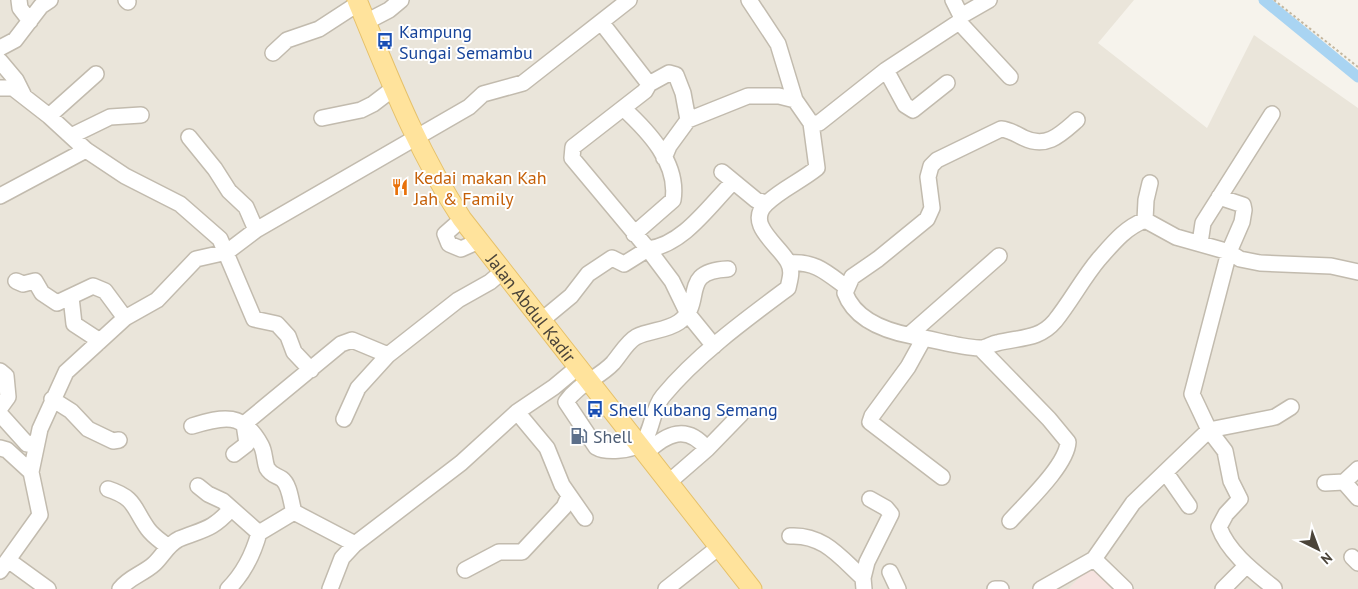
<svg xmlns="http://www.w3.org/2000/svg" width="1358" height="589" viewBox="0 0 1358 589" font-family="'PT Sans',sans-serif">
<rect width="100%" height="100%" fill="#f6f3ec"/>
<!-- residential -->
<path fill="#eae5da" d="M0 0H1134L1098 43 1207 128 1254 35 1358 108V589H0Z"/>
<!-- medical -->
<path fill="#f6e3e0" d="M1091 566 1122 589H1068Z"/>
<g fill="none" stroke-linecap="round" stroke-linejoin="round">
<!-- canal -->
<path stroke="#a9d4f2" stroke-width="11" d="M1264 0 1358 77"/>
<!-- minor casing -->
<g stroke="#c2bbae" stroke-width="18">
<path id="minor" d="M19 0 20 8 30 21
M126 0 128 2
M953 0 961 16
M366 22 389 10 401 0
M601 22 649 84
M959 22 1010 77
M0 48 15 40 41 6 50 0
M273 53 287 40 319 29 359 3
M0 61 16 80 23 94
M886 70 905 105 913 110 947 83
M0 88H13L49 116 86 150 125 176 180 204 220 239 254 319 277 324 288 336 294 352 311 370
M623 108C648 131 679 163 673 200L634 234
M49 116 96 74
M322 118 361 110 373 104 394 88
M688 120 748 96H779L795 100
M1077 120C1061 134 1047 149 1024 138 1016 134 1010 130 1001 129L937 160 931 166 928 177 932 208 927 219 878 259 852 277 845 293C855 320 886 331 912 336 934 339 957 347 979 348 985 349 991 344 997 343 1020 337 1039 340 1055 321 1071 301 1083 278 1099 259 1114 242 1125 228 1145 220L1176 237 1229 252 1240 259 1260 263 1331 266 1358 272
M811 123H819L886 70 959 22 961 16 989 0
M71 136 110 117 141 115
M189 137 215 169 229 191 246 207 256 230
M664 158 669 146 688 120 683 93 676 75 669 73 649 84 645 91 573 147 572 158 648 249C683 245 709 206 733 182
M722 172 756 200 766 203
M0 196 86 150
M1219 197 1243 205 1244 210 1242 222 1229 252 1192 394 1209 430 1225 451 1231 481 1240 499 1226 514 1219 527C1228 552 1253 571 1274 588
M462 219 445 234 449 244 461 249 479 241
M1145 220 1146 200 1150 183
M1200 243 1203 223 1272 114
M789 263C815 261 826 272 846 287
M728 269C678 271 706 303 679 322 666 331 650 330 636 337 627 342 620 355 613 363 599 378 578 384 566 402L596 447C606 453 630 451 640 444 653 434 651 410 663 396 697 355 745 320 788 288 790 279 793 271 788 262 779 245 745 224 766 204 780 190 801 181 817 168L811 123 795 100 778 44 749 0
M16 281 23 284 35 281 42 293 57 303 93 286 105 291 125 318
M71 297 74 324 100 341
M542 320 571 296 588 274 612 258 624 264 648 249 672 281 688 314 714 346
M909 335 999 256
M924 338 908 367 872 416 870 422 942 477
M981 349 1049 419 1068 442C1067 465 1026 503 1010 521
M0 371 6 376 8 397 0 408
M52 399 71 411 88 429 113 441 119 440
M517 412 547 448 562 485 585 518
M0 414 27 444 37 442
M344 419 358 388 388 355 458 300 490 282 503 271
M192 426C224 416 243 412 261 445 265 452 264 460 267 468 271 475 276 475 282 479 290 485 291 503 294 512
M0 448 7 450 31 472
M646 453C667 433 687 424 707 449
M234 454 247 444 244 424 341 344 352 340 388 355
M1166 473 1189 506
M669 482 707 449 741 414
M1344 482 1358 498
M1325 483 1344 482 1358 469
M198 486 208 494 223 501 259 533
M108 489C136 498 133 508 148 529 153 536 161 541 168 547
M790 536C823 534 840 557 863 578L864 589
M1352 557 1358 563
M1094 559 1125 589
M8 560 48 589
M465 570 499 552H522L564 507 569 496
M0 571 40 515 31 472 40 429 66 372 125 318 157 300 196 259 227 252 256 230 469 107 483 94 523 83 629 0
M890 572 898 589
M863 578 867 562 891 514 886 508 870 499
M120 589C129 577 143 574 154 564 162 557 168 544 179 539 204 529 212 530 231 509
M228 589C244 573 253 555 259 533L294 512 355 544
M330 589 342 558 355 544 461 463 517 412 554 387 578 367
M666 589 719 547
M995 589H1001
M1041 589 1094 559 1133 503 1209 430 1275 417 1291 407
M1223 589 1246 566"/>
</g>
<!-- major casing -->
<g stroke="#e6c16a" stroke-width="21">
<g id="major">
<path id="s1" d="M357 0C388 75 417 151 462 219L752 589"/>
</g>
</g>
<!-- path -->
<path stroke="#c4b79f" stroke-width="2" stroke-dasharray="2.5 2.5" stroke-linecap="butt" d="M1274 0 1358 67"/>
<!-- minor -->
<use href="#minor" stroke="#fff" stroke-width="15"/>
<!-- major -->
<use href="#major" stroke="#ffe39c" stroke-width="19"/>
</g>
<!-- icons -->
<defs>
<g id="bus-bare" transform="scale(1.35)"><path d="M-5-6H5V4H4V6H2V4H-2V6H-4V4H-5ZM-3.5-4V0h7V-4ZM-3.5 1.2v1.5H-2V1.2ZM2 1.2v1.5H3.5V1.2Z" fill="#1a4fb4" stroke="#fff" stroke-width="2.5" paint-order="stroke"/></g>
<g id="restaurant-bare" transform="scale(1.35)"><path d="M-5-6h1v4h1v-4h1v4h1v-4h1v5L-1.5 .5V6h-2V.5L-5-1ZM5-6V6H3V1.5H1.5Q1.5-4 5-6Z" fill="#e8710a" stroke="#fff" stroke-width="2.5" paint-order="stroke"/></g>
<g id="fuel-bare" transform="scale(1.35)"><path d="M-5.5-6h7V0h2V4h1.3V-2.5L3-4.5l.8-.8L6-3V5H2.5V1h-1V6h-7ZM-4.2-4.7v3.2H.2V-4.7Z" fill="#5c6f8a" stroke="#fff" stroke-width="2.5" paint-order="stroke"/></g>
</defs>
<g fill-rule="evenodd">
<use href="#bus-bare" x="385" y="41"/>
<use href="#restaurant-bare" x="400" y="187"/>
<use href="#bus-bare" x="595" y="409"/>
<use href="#fuel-bare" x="579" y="436"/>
</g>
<g text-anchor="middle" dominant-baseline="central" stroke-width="4" stroke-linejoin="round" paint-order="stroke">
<!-- transit labels -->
<g font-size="18" fill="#164399" stroke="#fff" text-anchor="start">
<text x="399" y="31">Kampung<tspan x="399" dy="21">Sungai Semambu</tspan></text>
<text x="609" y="409">Shell Kubang Semang</text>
</g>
<!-- food labels -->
<g font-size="18" fill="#c56008" stroke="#fff" text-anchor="start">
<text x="414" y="177">Kedai makan Kah<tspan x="414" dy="21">Jah &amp; Family</tspan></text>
</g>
<!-- street labels -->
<g font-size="18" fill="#4b4439" stroke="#fff">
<text stroke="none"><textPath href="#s1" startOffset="356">Jalan Abdul Kadir</textPath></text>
</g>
<!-- service labels -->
<g font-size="18" fill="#4e5e75" stroke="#fff" text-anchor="start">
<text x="593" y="436">Shell</text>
</g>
</g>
<!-- north arrow -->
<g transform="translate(1318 549) rotate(138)" stroke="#ffffff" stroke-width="4" paint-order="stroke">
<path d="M0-4L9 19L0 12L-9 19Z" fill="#4b4439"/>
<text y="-8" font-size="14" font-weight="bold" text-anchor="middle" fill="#4b4439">N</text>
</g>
</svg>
